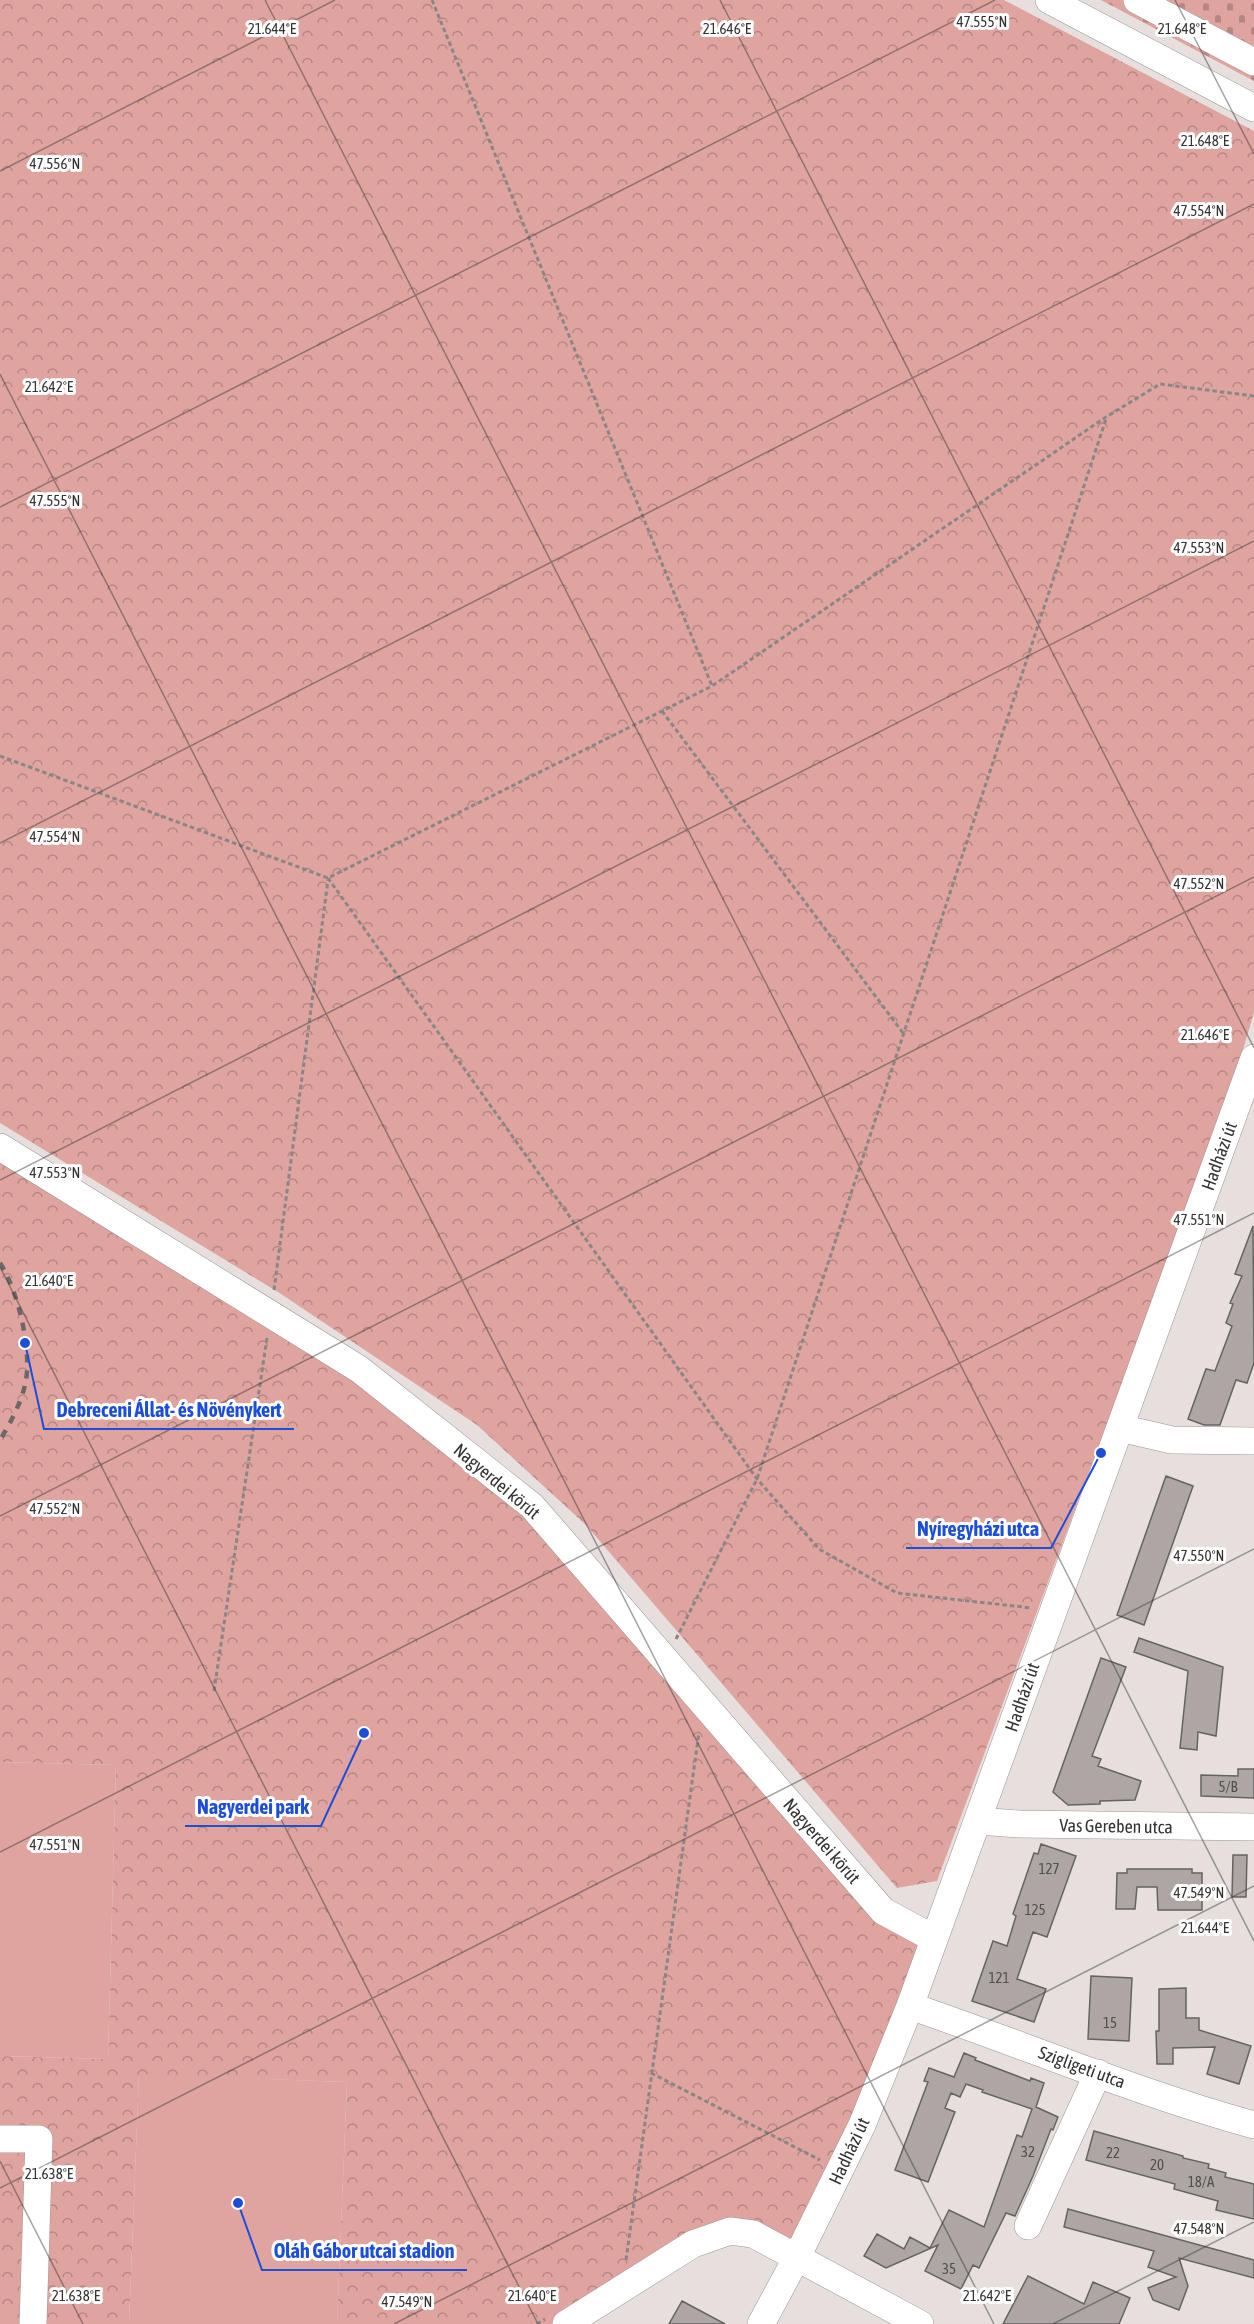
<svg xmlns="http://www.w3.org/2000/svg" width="1254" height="2324" viewBox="0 0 1254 2324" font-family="'Asap Condensed',sans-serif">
<defs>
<pattern id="cemetery-stones" width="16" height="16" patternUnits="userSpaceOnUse" patternTransform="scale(1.5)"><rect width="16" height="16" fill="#e0a4a0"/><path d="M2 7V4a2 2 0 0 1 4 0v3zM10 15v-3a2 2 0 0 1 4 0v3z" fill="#b68683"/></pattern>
<pattern id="park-crowns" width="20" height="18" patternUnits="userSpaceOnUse" patternTransform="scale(1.5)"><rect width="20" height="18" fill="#e0a4a0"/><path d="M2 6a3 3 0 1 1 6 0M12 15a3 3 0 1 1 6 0" fill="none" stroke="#b68683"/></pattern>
</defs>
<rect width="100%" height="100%" fill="#e6dfde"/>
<!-- cemetery -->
<path fill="url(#cemetery-stones)" d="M1101 0H1254V81Z"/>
<!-- park -->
<path fill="url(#park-crowns)" d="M0 0H1004L1254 131V1012L1234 1081 937 1881 897 1888 586 1525 477 1425 278 1292 0 1123Z
M0 1147 359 1369 532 1506 883 1911 933 1938 796 2259 730 2231 566 2324H337L347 2082 139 2075 129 2324H0V2056L108 2059 116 1765 0 1762Z"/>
<!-- pitch -->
<path fill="#e0a4a0" d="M0 1762 116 1765 108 2059 0 2056Z
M139 2074 347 2082 337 2324H129Z"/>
<!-- building -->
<path fill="#ada6a5" stroke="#686261" stroke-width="1.5" d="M1253 1226 1254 1363 1247 1383 1236 1380 1220 1425H1204L1188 1419 1206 1369 1215 1371 1232 1326 1226 1323 1233 1304 1230 1303 1242 1276 1235 1274Z
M1166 1476 1193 1486 1144 1625 1117 1615Z
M1139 1638 1223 1667 1216 1736 1198 1732 1197 1750 1180 1748 1188 1671 1134 1652Z
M1101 1658 1126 1667 1092 1756 1101 1759 1098 1766 1141 1781 1135 1800 1100 1801V1804L1068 1805 1053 1792Z
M1238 1769H1254V1798L1201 1796V1775L1238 1776Z
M1041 1844 1076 1856 1047 1937 1033 1932 1017 1979 1046 1989 1034 2022 972 2001 993 1941 1007 1946 1016 1916 1013 1914 1034 1853 1038 1854Z
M1233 1855H1247L1246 1897H1232Z
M1127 1869H1192V1873H1202V1910H1158L1157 1887H1137L1135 1909H1116L1117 1873H1127Z
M1091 1976 1132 1978 1129 2041 1088 2039Z
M1186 1988V2018H1199V2030L1251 2046 1239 2084 1207 2074 1215 2047 1173 2048V2064H1157L1156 2031H1159V1989Z
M964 2053 976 2058 975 2060 1030 2081 1031 2078 1044 2083 1036 2107 1058 2117 1053 2130 1051 2129 1033 2176 1015 2216 1006 2213 979 2268 973 2265 961 2289 925 2271 938 2245 886 2268 864 2256 877 2234 904 2249 910 2237 930 2248 949 2210 984 2227 1017 2135 1022 2137 1032 2109 982 2092 983 2090 966 2084 960 2097 951 2093 945 2108 955 2112 928 2182 895 2170 928 2082 924 2081 929 2068 954 2077Z
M1094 2131 1183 2156V2158L1209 2164 1208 2168 1226 2173 1225 2177 1254 2184V2219L1216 2210 1218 2201 1174 2189 1175 2184 1086 2160Z
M1068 2209 1254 2260V2278L1179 2258 1188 2286 1179 2310 1153 2300 1148 2288 1176 2277 1148 2267 1154 2251 1064 2227Z
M1028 2276 1084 2304 1093 2282 1130 2298 1119 2324H1003Z
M682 2301 725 2324H669Z"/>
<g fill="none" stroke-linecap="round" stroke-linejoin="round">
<!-- minor casing -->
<g stroke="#9b9594" stroke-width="28">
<path id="minor" d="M1049 0 1254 108
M1137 0 1254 62
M0 1147 359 1369 532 1506 883 1911 933 1938
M1120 1428 1172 1440 1254 1441
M978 1821 1019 1824 1254 1827
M910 2006C1025 2045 1137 2093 1254 2125
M0 2139H39L33 2324
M1028 2226 1098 2073
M566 2324 693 2244 730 2231 753 2234 920 2324
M761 2324 796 2259 862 2125 910 2006 1254 1058"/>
</g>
<!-- path -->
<path stroke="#8b8686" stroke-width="3" stroke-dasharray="4.5 3" stroke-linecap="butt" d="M432 0 712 686
M662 711 903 1033
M0 756 328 878 712 686 1106 417 1160 384 1254 396
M328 878 757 1479 819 1549 897 1593 1032 1608
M274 1290 328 880
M676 1639 757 1479 1106 419
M214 1691 267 1338
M651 2073 820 2160
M626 2260 699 1732
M537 2324 545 2319"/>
<!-- minor -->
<use href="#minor" stroke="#fff" stroke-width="27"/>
<!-- rail -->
<path stroke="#6d6868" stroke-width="4.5" stroke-dasharray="8 8" stroke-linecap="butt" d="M0 1263C18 1290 33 1353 25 1385 21 1403 10 1424 0 1440"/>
</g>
<!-- ticks -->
<path fill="none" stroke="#353232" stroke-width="1.5" stroke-opacity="0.45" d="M265 0 1254 1941M720 0 1254 1048M1175 0 1254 154M0 171 335 0M0 374 994 2324M0 507 995 0M0 843 1254 204M0 1180 1254 541M0 1267 538 2324M0 1516 1254 877M0 1852 1254 1213M0 2161 83 2324M0 2188 1254 1549M394 2324 1254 1886M1053 2324 1254 2222"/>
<g text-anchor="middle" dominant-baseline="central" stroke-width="6" stroke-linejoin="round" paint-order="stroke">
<!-- number labels -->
<g font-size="15" fill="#534f4f">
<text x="1228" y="1786">5/B</text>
<text x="1049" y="1868">127</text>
<text x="1035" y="1909">125</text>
<text x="999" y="1977">121</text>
<text x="1110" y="2022">15</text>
<text x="1028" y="2151">32</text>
<text x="1113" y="2152">22</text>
<text x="1157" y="2164">20</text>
<text x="1201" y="2181">18/A</text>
<text x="949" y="2268">35</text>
</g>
<!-- street labels -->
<g font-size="18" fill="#353232" stroke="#fff">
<text transform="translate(1219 1156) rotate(-70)">Hadházi út</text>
<text transform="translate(497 1481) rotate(40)">Nagyerdei körút</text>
<text transform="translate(1022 1697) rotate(-71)">Hadházi út</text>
<text transform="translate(1116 1826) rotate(1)">Vas Gereben utca</text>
<text transform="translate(822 1841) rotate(49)">Nagyerdei körút</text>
<text transform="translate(1082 2067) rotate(20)">Szigligeti utca</text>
<text transform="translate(849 2151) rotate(-65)">Hadházi út</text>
</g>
</g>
<g font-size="15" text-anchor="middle" fill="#353232" stroke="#fff" stroke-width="6" stroke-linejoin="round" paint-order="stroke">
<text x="982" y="27">47.555°N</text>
<text x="272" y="34">21.644°E</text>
<text x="727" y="34">21.646°E</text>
<text x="1182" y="34">21.648°E</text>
<text x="1205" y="146">21.648°E</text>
<text x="55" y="169">47.556°N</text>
<text x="1199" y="216">47.554°N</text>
<text x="49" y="392">21.642°E</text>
<text x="55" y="506">47.555°N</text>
<text x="1199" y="553">47.553°N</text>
<text x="55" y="842">47.554°N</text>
<text x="1199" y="889">47.552°N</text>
<text x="1205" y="1040">21.646°E</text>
<text x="55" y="1178">47.553°N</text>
<text x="1199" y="1225">47.551°N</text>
<text x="49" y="1286">21.640°E</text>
<text x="55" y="1514">47.552°N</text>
<text x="1199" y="1561">47.550°N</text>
<text x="55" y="1850">47.551°N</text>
<text x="1199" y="1898">47.549°N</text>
<text x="1205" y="1933">21.644°E</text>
<text x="49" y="2179">21.638°E</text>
<text x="1199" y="2234">47.548°N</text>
<text x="76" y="2301">21.638°E</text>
<text x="532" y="2301">21.640°E</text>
<text x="987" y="2301">21.642°E</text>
<text x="407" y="2307">47.549°N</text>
</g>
<!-- callouts -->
<path fill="none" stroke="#1d4ed8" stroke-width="2" d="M25 1343L44 1429H294M1101 1453L1051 1548H906M364 1733L321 1826H185M238 2203L262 2270H467"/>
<g fill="#1d4ed8" stroke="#fff" stroke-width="2">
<circle cx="25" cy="1343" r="6"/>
<circle cx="1101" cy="1453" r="6"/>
<circle cx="364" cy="1733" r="6"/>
<circle cx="238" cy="2203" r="6"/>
</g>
<g font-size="20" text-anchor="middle" font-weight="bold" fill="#1d4ed8" stroke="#fff" stroke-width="6" stroke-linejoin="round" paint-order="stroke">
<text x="169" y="1417">Debreceni Állat- és Növénykert</text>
<text x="978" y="1536">Nyíregyházi utca</text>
<text x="253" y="1814">Nagyerdei park</text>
<text x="364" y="2258">Oláh Gábor utcai stadion</text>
</g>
</svg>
